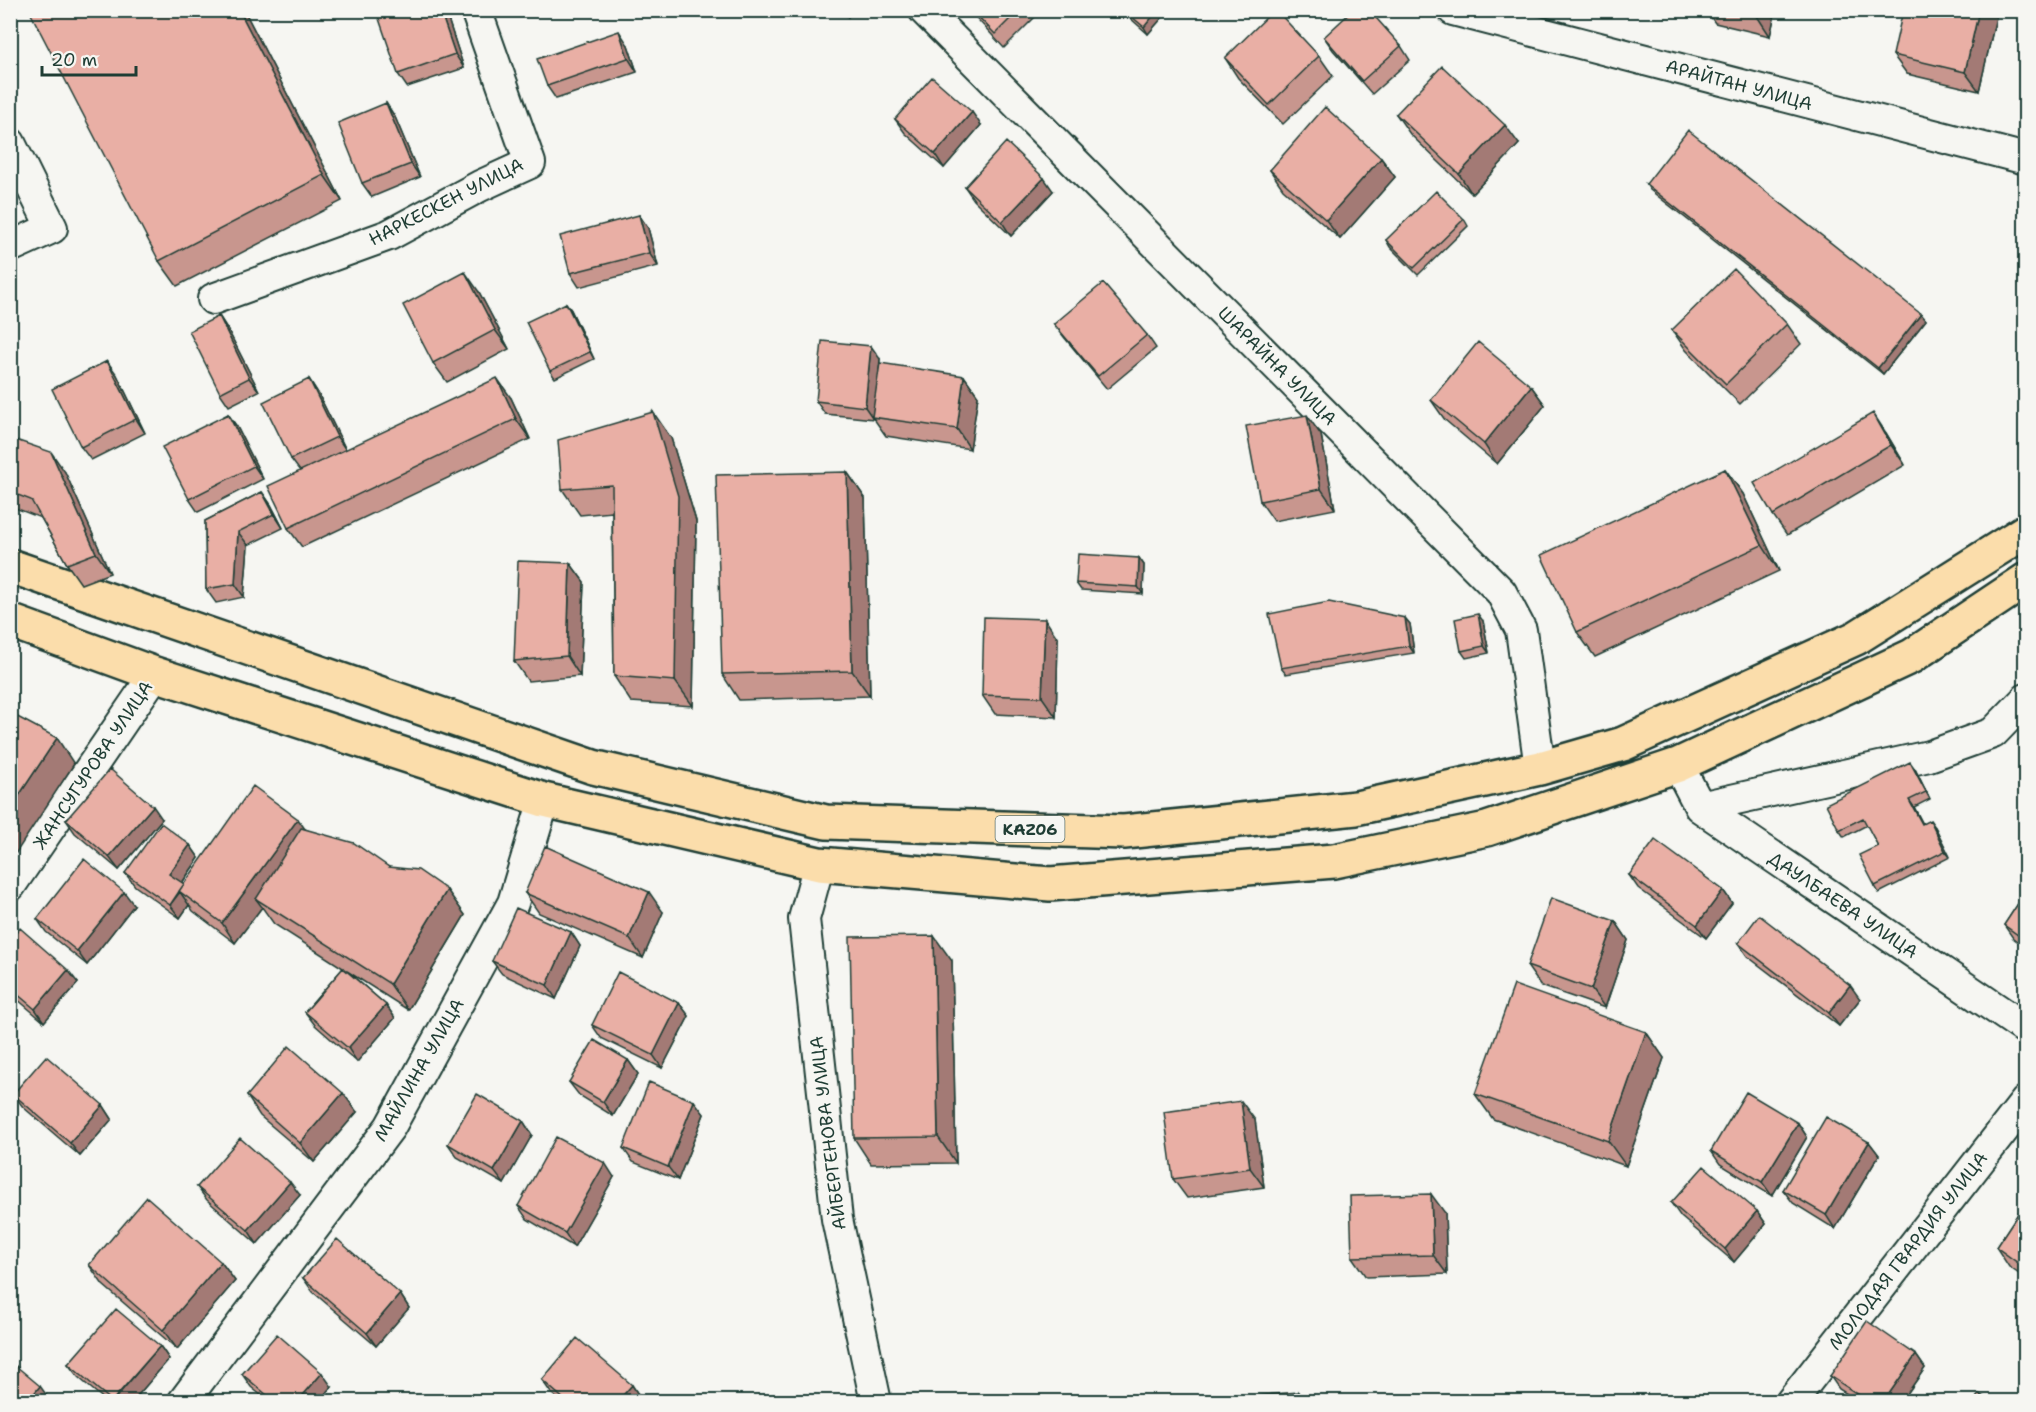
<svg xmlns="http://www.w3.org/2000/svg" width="2036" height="1412" viewBox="0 0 2036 1412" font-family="'Shantell Sans',sans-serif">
<rect width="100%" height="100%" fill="#f6f6f2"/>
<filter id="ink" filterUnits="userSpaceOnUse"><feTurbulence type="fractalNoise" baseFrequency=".0167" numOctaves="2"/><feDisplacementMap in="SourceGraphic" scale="12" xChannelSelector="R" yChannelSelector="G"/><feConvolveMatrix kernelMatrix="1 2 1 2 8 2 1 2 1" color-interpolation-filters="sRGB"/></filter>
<g filter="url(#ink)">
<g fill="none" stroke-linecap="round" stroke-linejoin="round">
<!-- minor casing -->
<g stroke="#1f3d34" stroke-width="34">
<path id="minor" d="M924 10 1501 592 1521 630 1540 768
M1453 10 2026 159
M10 143 52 228 10 247
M213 299 389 235 480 186 530 163 476 10
M1678 765 1700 807 2026 1029
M1700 807 1929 756 1993 733 2026 699
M819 864 804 919 837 1219 876 1402
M10 886 155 674
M183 1402 390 1127 513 903 544 800
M1791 1402 2026 1101"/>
</g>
<!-- highway casing -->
<g stroke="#1f3d34" stroke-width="38">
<path id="highway" d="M10 566 593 767 826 822 1124 832 1356 808 1540 768 1623 744 1856 638 2026 531
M10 621 155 674 544 800 819 864 1050 884 1334 861 1487 829 1678 765 1912 656 2026 580"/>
</g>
<!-- minor -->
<use href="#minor" stroke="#f6f6f2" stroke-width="30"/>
<!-- highway -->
<use href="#highway" stroke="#fbddab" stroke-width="33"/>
</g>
<!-- wall -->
<path fill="#c8968e" stroke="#1f3d34" stroke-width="1.5" d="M244 10 342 201 177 286 159 261Z
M445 10 464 68 407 87 398 74Z
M839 10H853L848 17Z
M969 10H1042L1004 48Z
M1121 10H1169L1148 34Z
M1706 10H1776L1770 36 1715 23Z
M1996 17 1979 91 1907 74 1893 55Z
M1324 37 1401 46 1410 60 1372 94 1333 50Z
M628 45 637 72 556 99 547 86Z
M1319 56 1333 76 1283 124 1238 78 1225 58Z
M386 103 395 117 420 177 372 197 362 183Z
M1396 114 1519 144 1472 194 1410 134Z
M895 119 981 125 944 168 905 133Z
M1381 158 1395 177 1340 239 1283 189 1270 170Z
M1646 184 1921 314 1926 320 1883 374 1650 190Z
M965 187 1053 191 1011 236 974 200Z
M639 215 648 228 658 266 579 287 570 273Z
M1464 219 1468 226 1418 275 1390 247 1386 240Z
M479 292 509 349 447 382 433 363Z
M566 303 571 310 594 359 555 378 550 371Z
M219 316 228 330 259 391 229 406 220 393Z
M1054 324 1147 335 1156 348 1107 389 1064 337Z
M1787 324 1801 344 1740 404 1686 350 1672 330Z
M880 359 879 372 964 376 978 396 970 449 886 436 874 419 825 414 816 401Z
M117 375 145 433 91 460 81 447Z
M309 379 318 393 346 450 511 398 530 439 302 547 288 528 300 471 291 459Z
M1531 386 1545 405 1497 464 1445 420 1431 400Z
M228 414 237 427 263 479 198 512 189 499Z
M1886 433 1905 465 1787 535 1773 515Z
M1321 435 1335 509 1274 521 1260 501Z
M10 438 65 472 110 573 81 584 67 564 41 518 10 506Z
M671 438 696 521 693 706 631 702 614 676 612 512 580 515 562 489Z
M1725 469 1743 494 1779 571 1595 657 1577 632Z
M847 472 865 498 870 696 739 700 722 674Z
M262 492 271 505 283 528 248 545 244 597 216 603 206 589 205 521Z
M1139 558 1144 565 1143 594 1081 590 1076 583Z
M570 563 584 582 580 676 528 681 514 661Z
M1405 618 1410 624 1414 653 1286 674 1281 668Z
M1483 621 1489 653 1466 658 1461 651Z
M1058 639 1056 717 995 714 982 695Z
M1915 769 1930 799 1914 807 1923 824 1935 827 1950 857 1879 893 1875 886 1878 846 1867 825 1844 837 1839 830Z
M162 819 119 870 75 833 66 820Z
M305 829 389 867 447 890 465 915 408 1010 347 971 386 1005 395 1018 357 1062 315 1025 305 1012 343 968 274 924 262 907 235 943 193 911 189 905 180 918 135 886 125 873 190 845 199 858 182 883 184 884Z
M1629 875 1723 890 1732 903 1706 938 1638 888Z
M525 893 663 912 643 958 539 913Z
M2025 893V947L2013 938 2004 925Z
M134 905 87 965 46 932 37 919Z
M1615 921 1628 940 1605 1008 1541 986 1527 966Z
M571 932 580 946 556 999 502 974 492 961Z
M10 940 78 983 44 1022 10 993Z
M1738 943 1860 999 1839 1026 1747 956Z
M952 961 956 1163 871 1164 854 1138Z
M679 1003 689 1016 662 1068 601 1038 592 1025Z
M1646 1032 1664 1058 1626 1166 1493 1119 1475 1094Z
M628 1060 638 1074 613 1116 579 1095 569 1082Z
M13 1094 103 1105 112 1119 80 1156 23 1107Z
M247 1096 357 1112 314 1162 260 1116Z
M694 1101 704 1114 678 1180 633 1162 623 1148Z
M1255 1120 1264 1187 1187 1198 1173 1179Z
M523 1121 532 1135 504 1184 457 1157 448 1144Z
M1798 1123 1807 1137 1772 1196 1720 1164 1711 1151Z
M1869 1142 1879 1155 1835 1229 1793 1203 1783 1190Z
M614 1177 574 1247 527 1219 518 1206Z
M197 1187 300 1195 257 1244 207 1200Z
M1671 1203 1757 1211 1766 1224 1734 1262 1681 1217Z
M2025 1203V1278L2009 1267 1996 1247Z
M1445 1213 1447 1274 1366 1277 1352 1257Z
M221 1262 235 1281 177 1349 103 1285 89 1265Z
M303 1278 400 1294 409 1308 376 1346 313 1292Z
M160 1346 169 1359 133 1401H106L78 1377 68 1364Z
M1916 1355 1925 1368 1902 1401H1858L1839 1389 1830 1376Z
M242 1374 332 1387 319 1401H268L251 1387Z
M542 1380 632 1385 641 1399 639 1401H560L551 1393Z"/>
<!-- shaded-wall -->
<path fill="#a37a74" stroke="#1f3d34" stroke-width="1.5" d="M239 10H244L342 201 324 175Z
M440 10H445L464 68 455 54Z
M844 10H853L848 17Z
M1158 10H1169L1148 34 1144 27Z
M1758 10H1776L1770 36 1757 16Z
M1979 10H1991L1996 17 1979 91 1965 72Z
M619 31 628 45 637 72 628 58Z
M386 103 395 117 420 177 411 164Z
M972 112 981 125 944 168 935 154Z
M1505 125 1519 144 1472 194 1459 174Z
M1381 158 1395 177 1340 239 1326 220Z
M1044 178 1053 191 1011 236 1002 222Z
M639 215 648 228 658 266 649 253Z
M465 272 479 292 509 349 495 330Z
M566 303 571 310 594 359 590 352Z
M1921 314 1926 320 1883 374 1878 368Z
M219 316 228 330 259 391 249 378Z
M871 346 880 359 875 417H872L874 420 865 407Z
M107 361 117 375 145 433 136 419Z
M964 376 978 396 970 449 957 429Z
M497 378 511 398 530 439 516 419Z
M309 379 318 393 346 450 337 437Z
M1531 386 1545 405 1497 464 1484 444Z
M653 412 671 438 696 521 693 706 675 681Z
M1873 413 1886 433 1905 465 1891 445Z
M228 414 237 427 263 479 254 466Z
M1307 415 1321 435 1335 509 1321 489Z
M51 452 65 472 110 573 96 553Z
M1725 469 1743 494 1779 571 1762 545Z
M847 472 865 498 870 696 852 671Z
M262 492 271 505 283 528 274 514Z
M238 532 248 545 244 597 235 584Z
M1139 558 1144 565 1143 594 1138 587Z
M570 563 584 582 580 676 567 656Z
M1478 614 1483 621 1489 653 1484 646Z
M1405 618 1410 624 1414 653 1409 646Z
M1045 619 1058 639 1056 717 1042 697Z
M57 738 74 764 10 862V809Z
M1910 762 1915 769 1930 799 1926 792Z
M1909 800 1914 807 1926 831 1922 824Z
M153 806 162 819 119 870 109 857Z
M298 819 312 839 256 899 262 907 235 943 222 923Z
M1930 820 1935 827 1950 857 1945 851Z
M190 845 199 858 179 887 169 874Z
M447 890 465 915 408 1010 390 984Z
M1723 890 1732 903 1706 938 1697 925Z
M124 892 134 905 87 965 77 951Z
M180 892 189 905 180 918 170 905Z
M649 892 663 912 643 958 629 938Z
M1615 921 1628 940 1605 1008 1591 989Z
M571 932 580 946 556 999 547 985Z
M934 936 952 961 956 1163 938 1137Z
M68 970 78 983 44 1022 35 1009Z
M1850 985 1860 999 1839 1026 1829 1013Z
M679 1003 689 1016 662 1068 653 1055Z
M386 1005 395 1018 357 1062 348 1048Z
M1646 1032 1664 1058 1626 1166 1608 1141Z
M628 1060 638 1074 613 1116 603 1102Z
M343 1093 357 1112 314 1162 300 1143Z
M694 1101 704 1114 678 1180 668 1167Z
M1241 1101 1255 1120 1264 1187 1250 1168Z
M103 1105 112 1119 80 1156 70 1143Z
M523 1121 532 1135 504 1184 494 1171Z
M1798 1123 1807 1137 1772 1196 1762 1182Z
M1869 1142 1879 1155 1835 1229 1826 1215Z
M605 1163 614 1177 574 1247 565 1233Z
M290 1182 300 1195 257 1244 248 1230Z
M1431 1194 1445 1213 1447 1274 1433 1255Z
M1757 1211 1766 1224 1734 1262 1725 1249Z
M221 1262 235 1281 177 1349 163 1330Z
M400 1294 409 1308 376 1346 367 1333Z
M160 1346 169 1359 133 1401H113Z
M1916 1355 1925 1368 1902 1401H1884Z
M322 1373 332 1387 319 1401H298Z
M632 1385 641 1399 639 1401H618Z
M40 1386 50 1400 48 1401H28Z
M1298 1392 1305 1401H1299Z"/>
<!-- building -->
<path fill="#e9afa5" stroke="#1f3d34" stroke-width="1.5" d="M29 10H239L324 175 159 261Z
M376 10H440L455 54 398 74Z
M972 10H1019L995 34Z
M1124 10H1158L1144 27Z
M1274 10H1276L1319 56 1269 105 1225 58Z
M1353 10H1369L1401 46 1362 81 1324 37Z
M1732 10H1758L1757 16Z
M1903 10H1979L1965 72 1893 55Z
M619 31 628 58 547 86 537 59Z
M1442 66 1505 125 1459 174 1396 114Z
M932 77 972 112 935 154 895 119Z
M386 103 411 164 362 183 338 123Z
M1325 107 1381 158 1326 220 1270 170Z
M1688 130 1921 314 1878 368 1646 184Z
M1006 142 1044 178 1002 222 965 187Z
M1436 191 1464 219 1414 268 1386 240Z
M639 215 649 253 570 273 560 236Z
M1734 269 1787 324 1726 384 1672 330Z
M465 272 495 330 433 363 403 305Z
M1103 283 1147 335 1098 376 1054 324Z
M566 303 590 352 550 371 526 322Z
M219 316 249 378 220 393 189 331Z
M822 341 871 346 865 407 816 401Z
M1478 342 1531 386 1484 444 1431 400Z
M107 361 136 419 81 447 52 389Z
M880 363 964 376 957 429 872 417Z
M497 378 516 419 288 528 268 486Z
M309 379 337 437 291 459 263 402Z
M653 412 678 496 675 681 614 676 612 485 562 489 558 440Z
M1873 413 1891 445 1773 515 1754 483Z
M228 414 254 466 189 499 162 447Z
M1307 415 1321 489 1260 501 1246 426Z
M10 438 51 452 96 553 67 564 31 500 10 492Z
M1725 469 1762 545 1577 632 1541 555Z
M847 472 852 671 722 674 716 475Z
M262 492 274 514 238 532 235 584 206 589 205 521Z
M1078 554 1139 558 1138 587 1076 583Z
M518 561 570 563 567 656 514 661Z
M1329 602 1405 618 1409 646 1281 668 1269 614Z
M1478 614 1484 646 1461 651 1455 619Z
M984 617 1045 619 1042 697 982 695Z
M10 713 57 738 10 809Z
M1910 762 1926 792 1909 800 1922 824 1930 820 1945 851 1875 886 1859 855 1878 846 1863 818 1839 830 1826 804Z
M110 769 153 806 109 857 66 820Z
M253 786 298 819 222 923 179 891Z
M161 823 190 845 169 874 184 884 170 905 125 873Z
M301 828 354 843 389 867 418 870 447 890 390 984 256 899Z
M1655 840 1723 890 1697 925 1629 875Z
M545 846 649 892 629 938 525 893Z
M84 859 124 892 77 951 37 919Z
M2025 893V940L2004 925Z
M1551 898 1615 921 1591 989 1527 966Z
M516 908 571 932 547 985 492 961Z
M1759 915 1850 985 1829 1013 1738 943Z
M20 928 68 970 35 1009 10 988V940Z
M934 936 938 1137 854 1138 850 937Z
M343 968 386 1005 348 1048 305 1012Z
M618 972 679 1003 653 1055 592 1025Z
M1514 985 1646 1032 1608 1141 1475 1094Z
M594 1040 628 1060 603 1102 569 1082Z
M289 1046 343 1093 300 1143 247 1096Z
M46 1056 103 1105 70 1143 13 1094Z
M649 1082 694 1101 668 1167 623 1148Z
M1746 1092 1798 1123 1762 1182 1711 1151Z
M477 1094 523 1121 494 1171 448 1144Z
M1241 1101 1250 1168 1173 1179 1164 1112Z
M1826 1117 1869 1142 1826 1215 1783 1190Z
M556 1137 605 1163 565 1233 518 1206Z
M240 1138 290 1182 248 1230 197 1187Z
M1704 1166 1757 1211 1725 1249 1671 1203Z
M1431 1194 1433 1255 1352 1257 1350 1196Z
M147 1197 221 1262 163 1330 89 1265Z
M2025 1203V1268L1996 1247Z
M337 1239 400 1294 367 1333 303 1278Z
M116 1309 160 1346 112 1401 68 1364Z
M1867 1321 1916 1355 1884 1401H1868L1830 1376Z
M277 1334 322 1373 298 1401H274L242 1374Z
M577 1338 632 1385 618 1401H566L542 1380Z
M10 1361 40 1386 28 1401H10Z
M1298 1392 1299 1401H1194Z
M223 1394 232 1401H216Z
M1979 1394 1990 1401H1974Z"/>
</g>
<g text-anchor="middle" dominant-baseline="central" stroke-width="4.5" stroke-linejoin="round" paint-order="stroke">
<!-- shield labels -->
<rect fill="#f6f6f2" stroke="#60746d" stroke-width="1.5" x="995.5" y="816" width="69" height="26" rx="4.5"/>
<g font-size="16" font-weight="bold" fill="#1f3d34">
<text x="1030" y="829">KАZ06</text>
</g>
<!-- street labels -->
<g font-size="18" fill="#1f3d34" stroke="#f6f6f2">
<text transform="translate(1739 85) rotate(15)">АРАЙТАН УЛИЦА</text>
<text transform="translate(446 202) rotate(-27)">НАРКЕСКЕН УЛИЦА</text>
<text transform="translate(1277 366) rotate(45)">ШАРАЙНА УЛИЦА</text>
<text transform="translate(93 765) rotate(-56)">ЖАНСУГУРОВА УЛИЦА</text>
<text transform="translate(1843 905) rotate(34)">ДАУЛБАЕВА УЛИЦА</text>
<text transform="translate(419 1070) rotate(-60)">МАЙЛИНА УЛИЦА</text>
<text transform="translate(828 1133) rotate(-97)">АЙБЕРГЕНОВА УЛИЦА</text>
<text transform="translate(1908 1251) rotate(-52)">МОЛОДАЯ ГВАРДИЯ УЛИЦА</text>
</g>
</g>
<!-- margin -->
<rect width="2036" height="1412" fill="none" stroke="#f6f6f2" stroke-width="36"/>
<rect x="18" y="18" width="2000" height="1376" fill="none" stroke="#1f3d34" stroke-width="2" filter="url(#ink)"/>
<!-- scale -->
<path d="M42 66v9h94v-9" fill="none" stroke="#1f3d34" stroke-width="3"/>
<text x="51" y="66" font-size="18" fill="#1f3d34" stroke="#f6f6f2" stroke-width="4.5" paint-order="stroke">20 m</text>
</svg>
